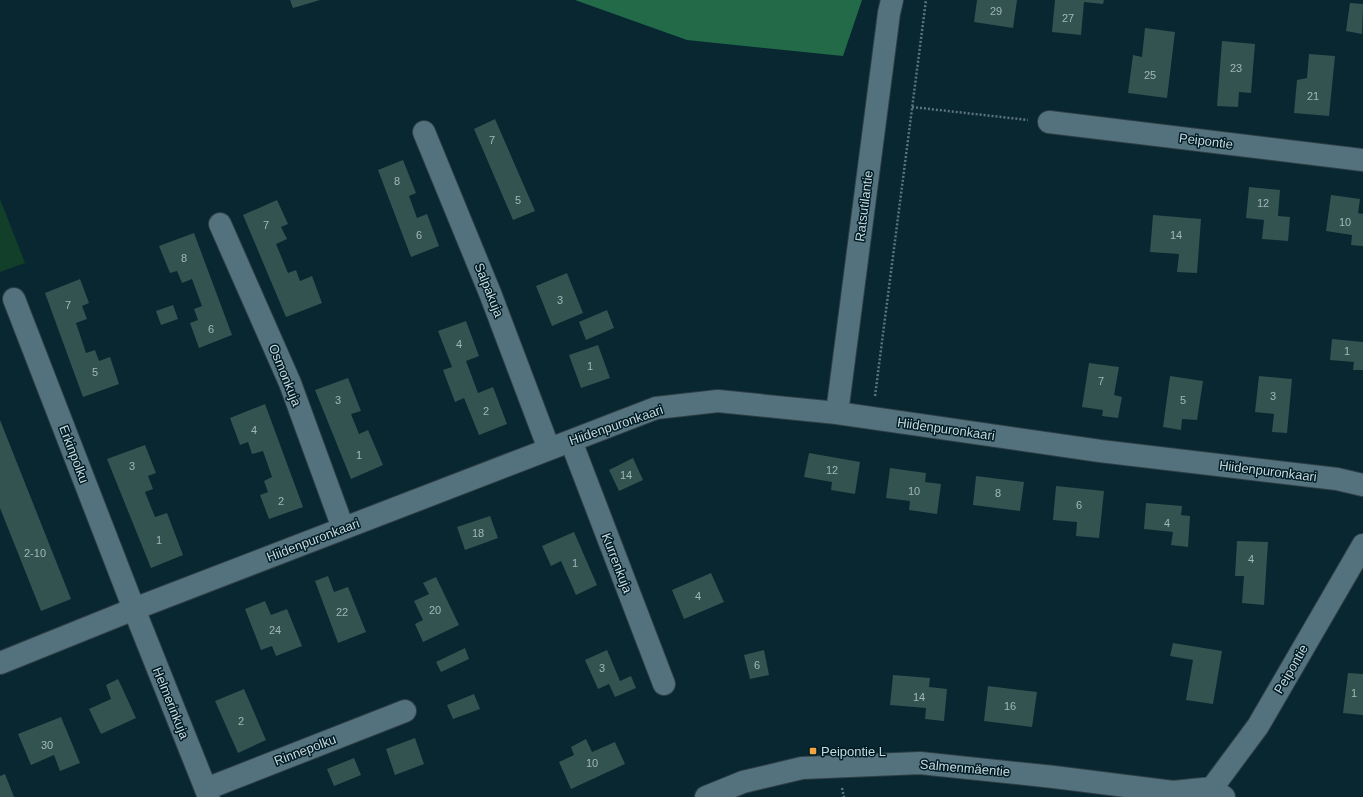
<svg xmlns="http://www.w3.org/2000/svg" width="1363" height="797" viewBox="0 0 1363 797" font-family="Arial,sans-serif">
<rect width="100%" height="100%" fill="#092730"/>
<!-- green -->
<path fill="#113f2a" d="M0 199 25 263 0 272Z"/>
<!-- forest -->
<path fill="#236a49" d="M575 0H862L843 56 687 40Z"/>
<!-- building -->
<path fill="#325350" d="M290 0H320L293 8Z
M977 0H1017L1013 28 974 22Z
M1055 0H1104L1103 4 1084 2 1081 35 1052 32Z
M1350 3 1363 4 1362 34 1346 31Z
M1145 28 1175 32 1167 98 1128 93 1133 55 1142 57Z
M1222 41 1255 44 1251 93 1239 92 1238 107 1217 106Z
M1309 54 1335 56 1329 116 1294 113 1297 80 1307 78Z
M495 119 535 211 513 220 474 129Z
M403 160 416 193 409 196 417 218 427 214 439 246 411 257 378 170Z
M1249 187 1280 190 1278 216 1290 217 1288 241 1262 239 1264 220 1246 218Z
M1331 195 1360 199 1358 213 1363 214V246L1351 245 1352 235 1326 231Z
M277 200 288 224 281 227 287 239 276 244 288 273 296 270 300 281 312 276 322 303 286 317 243 215Z
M1153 215 1201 219 1197 273 1177 272 1179 254 1150 252Z
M194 233 232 335 199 348 190 323 198 320 194 309 202 306 192 279 182 283 177 271 170 273 159 246Z
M567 273 583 313 552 326 536 286Z
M80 279 89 303 82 306 87 319 76 323 86 353 95 350 99 361 110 357 119 384 83 397 45 293Z
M173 305 178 319 161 325 156 311Z
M607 310 614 328 586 340 579 322Z
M466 321 479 356 466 361 478 393 493 387 507 424 479 435 464 398 455 402 443 370 452 367 438 331Z
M1332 339 1363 342V370H1353L1354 362 1330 360Z
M598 345 610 378 581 388 569 355Z
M1089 363 1119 367 1114 395 1122 397 1118 418 1102 416 1103 410 1082 407Z
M1170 376 1203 381 1197 420 1182 419 1181 430 1163 427Z
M1259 376 1292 379 1287 433 1272 432 1274 414 1255 412Z
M348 378 361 411 351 414 359 434 368 430 383 465 351 479 315 390Z
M265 404 303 507 269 519 260 495 268 492 264 481 272 477 263 451 252 454 248 442 240 445 230 418Z
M0 420 71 599 41 611 0 508Z
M145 445 156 473 148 476 153 489 145 492 155 517 167 513 183 555 151 568 107 459Z
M809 453 860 462 855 494 831 490 832 482 804 477Z
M633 458 643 480 619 491 609 470Z
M890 468 926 473 925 482 941 484 937 514 909 510 910 501 886 498Z
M976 476 1024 482 1020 511 973 505Z
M1056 486 1104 491 1099 538 1076 536 1077 522 1053 520Z
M1146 503 1182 506 1181 515 1190 516 1188 547 1171 545 1173 532 1144 529Z
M490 516 498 538 465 550 457 527Z
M574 532 597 585 576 595 561 561 551 566 542 546Z
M1237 541 1268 542 1264 605 1242 603 1244 576H1235Z
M711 573 724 602 684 619 672 590Z
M328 576 334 592 348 587 366 632 338 643 315 581Z
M436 577 459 625 423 642 415 624 423 620 414 601 429 594 423 583Z
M265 601 271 615 287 609 302 646 276 656 272 646 261 650 245 609Z
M1173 643 1222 651 1213 704 1186 700 1193 660 1170 656Z
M465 648 469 659 441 672 436 662Z
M607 650 620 681 631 676 636 688 615 697 609 684 598 689 585 660Z
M764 650 769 675 750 679 744 655Z
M1348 673 1363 674V715L1343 713Z
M893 675 930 678 929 687 947 689 944 721 925 719 926 708 890 705Z
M118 679 136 718 101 734 89 709 111 699 106 685Z
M988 686 1037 692 1032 727 984 721Z
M244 689 266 740 238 753 215 701Z
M474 694 480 709 453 719 447 705Z
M61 717 80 763 60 771 54 755 31 765 18 734Z
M415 738 424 764 395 775 386 749Z
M586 739 592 752 615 742 625 764 571 789 559 762 574 755 571 747Z
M354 758 361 775 334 786 327 769Z
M5 774 14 797H0V776Z"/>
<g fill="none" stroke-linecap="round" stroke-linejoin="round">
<!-- minor casing -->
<g stroke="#303f46" stroke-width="24">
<path id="minor" d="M1049 122 1363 160
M424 132 490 293 549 449
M220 224 290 383 343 528
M14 299 134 609 209 797
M837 413 889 13 892 0
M571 441 664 684
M0 663 134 609 656 408 718 401 837 413 1100 451 1337 479 1363 485
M1212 788 1258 726 1363 545
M206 789 405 711
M706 797 743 782 802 768 920 763 1054 777 1173 792 1212 788 1224 797"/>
</g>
<!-- path -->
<path stroke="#5c747b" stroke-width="2.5" stroke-dasharray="2 2" stroke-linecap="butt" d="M912 107 1028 120
M875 396 926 0
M842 788 844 797"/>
<!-- minor -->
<use href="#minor" stroke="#54727d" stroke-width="22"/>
</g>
<!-- markers -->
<rect fill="#f3a442" stroke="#011d26" stroke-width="1.5" x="809" y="747" width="8" height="8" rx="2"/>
<g text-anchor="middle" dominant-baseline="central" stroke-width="3" stroke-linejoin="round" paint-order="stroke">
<!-- number labels -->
<g font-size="11" fill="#a2b7ba">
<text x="996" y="11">29</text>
<text x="1068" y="18">27</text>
<text x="1236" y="68">23</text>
<text x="1150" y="75">25</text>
<text x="1313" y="96">21</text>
<text x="492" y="140">7</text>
<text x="397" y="181">8</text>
<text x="518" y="200">5</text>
<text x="1263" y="203">12</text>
<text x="1345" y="222">10</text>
<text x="266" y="225">7</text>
<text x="419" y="235">6</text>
<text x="1176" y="235">14</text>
<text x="184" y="258">8</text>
<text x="560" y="300">3</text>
<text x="68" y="305">7</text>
<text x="211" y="329">6</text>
<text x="459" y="344">4</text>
<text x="1347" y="351">1</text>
<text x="590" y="366">1</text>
<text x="95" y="372">5</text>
<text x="1101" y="381">7</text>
<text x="1273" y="396">3</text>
<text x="338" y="400">3</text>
<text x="1183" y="400">5</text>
<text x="486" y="411">2</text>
<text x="254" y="430">4</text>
<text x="359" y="455">1</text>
<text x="132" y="466">3</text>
<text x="832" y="470">12</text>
<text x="626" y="475">14</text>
<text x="914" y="491">10</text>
<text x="998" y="493">8</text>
<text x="281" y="501">2</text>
<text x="1079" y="505">6</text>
<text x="1167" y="523">4</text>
<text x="478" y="533">18</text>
<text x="159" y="540">1</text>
<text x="35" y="553">2-10</text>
<text x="1251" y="559">4</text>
<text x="575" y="563">1</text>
<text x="698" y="596">4</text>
<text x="435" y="610">20</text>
<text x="342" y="612">22</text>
<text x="275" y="630">24</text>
<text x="757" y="665">6</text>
<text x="602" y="668">3</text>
<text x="1354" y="693">1</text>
<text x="919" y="697">14</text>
<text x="1010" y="706">16</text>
<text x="241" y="721">2</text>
<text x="47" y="745">30</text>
<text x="592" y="763">10</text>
</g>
<!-- street labels -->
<g font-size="13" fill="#c8d8de" stroke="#011d26">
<text transform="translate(1206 141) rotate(7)">Peipontie</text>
<text transform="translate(864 206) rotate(-83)">Ratsutilantie</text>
<text transform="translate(489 290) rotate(68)">Salpakuja</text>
<text transform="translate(285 375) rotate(68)">Osmonkuja</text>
<text transform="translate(616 425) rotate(-19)">Hiidenpuronkaari</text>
<text transform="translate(946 429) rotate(8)">Hiidenpuronkaari</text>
<text transform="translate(74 454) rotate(69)">Erkinpolku</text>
<text transform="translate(1268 471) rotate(7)">Hiidenpuronkaari</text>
<text transform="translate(313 540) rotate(-21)">Hiidenpuronkaari</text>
<text transform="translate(617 563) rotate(69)">Kurrenkuja</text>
<text transform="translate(1291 669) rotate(-60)">Peipontie</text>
<text transform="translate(171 703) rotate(68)">Helmerinkuja</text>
<text transform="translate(305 750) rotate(-21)">Rinnepolku</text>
<text transform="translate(965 768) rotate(5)">Salmenmäentie</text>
</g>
<!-- poi labels -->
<g font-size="13" fill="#c8d8de" stroke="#011d26" text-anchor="start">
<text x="821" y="751">Peipontie L</text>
</g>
</g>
</svg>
